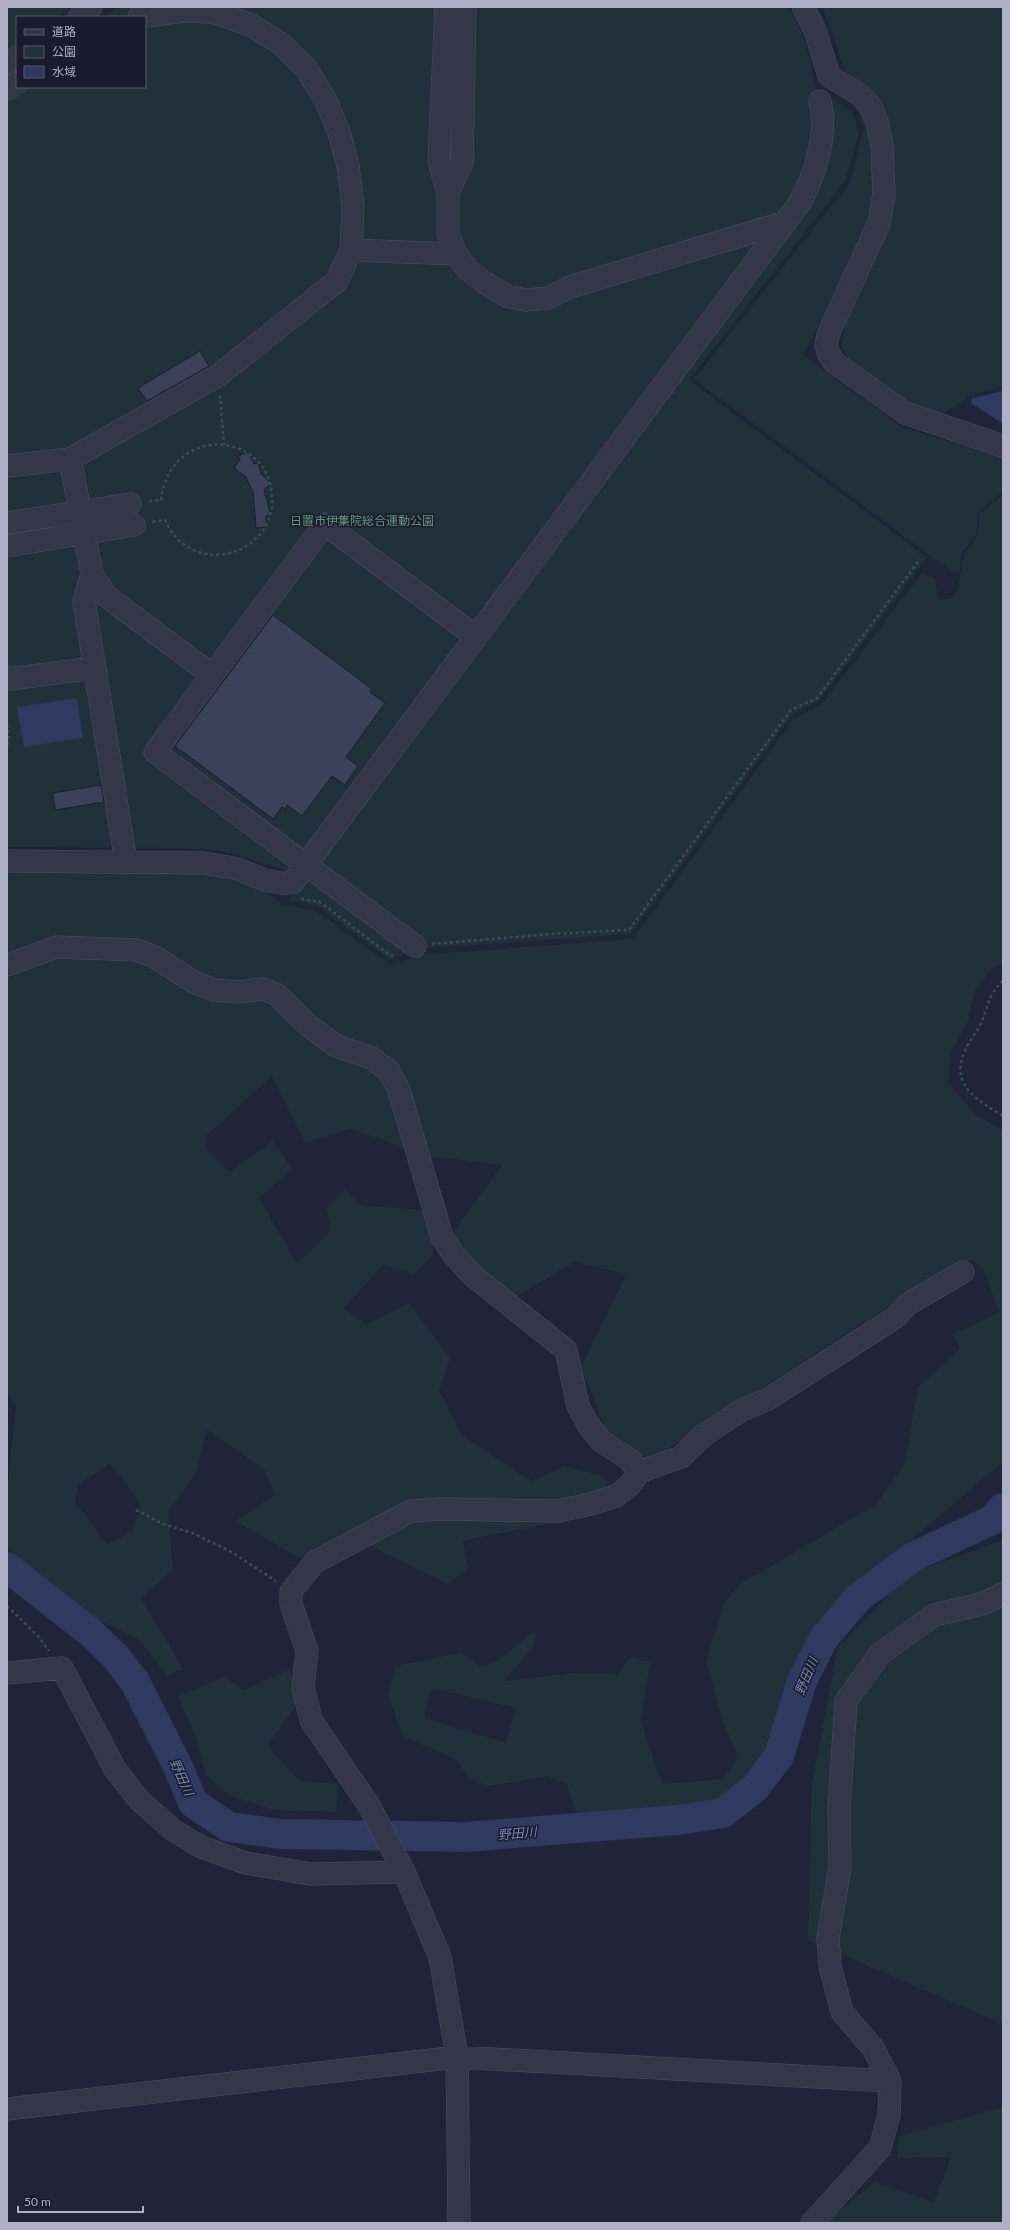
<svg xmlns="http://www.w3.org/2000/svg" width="1010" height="2230" viewBox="0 0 1010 2230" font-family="Lato,'Noto Sans JP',sans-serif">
<rect width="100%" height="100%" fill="#1f2439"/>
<!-- green -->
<path fill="#21313a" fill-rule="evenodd" d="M7 7H71L58 17H17V45L7 51Z
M116 7H788C804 32 810 59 816 88L850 110 855 119 859 134 845 181 689 380 927 557 819 701 792 715 631 934 416 949 390 960 317 906 289 900 293 895 283 869 224 851 187 848 7 847V77L17 71V87H145V17H104Z
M822 7H1003V386L970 396 941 415 903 402 850 367 842 346 847 314 884 227 895 172 884 121 865 92 845 70Z
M855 105 869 121 878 183 864 244 803 355 902 427 1003 458V492L978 512 977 533 962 553 959 575 926 553 694 379 850 183 864 127Z
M1003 495V963L992 968 975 990 968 1022 951 1051 948 1082 975 1114 1003 1130V1462L888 1560 812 1633 770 1753 720 1805 578 1818 567 1784 548 1776 487 1786 469 1778 456 1759 402 1736 388 1695 395 1666 461 1653 480 1666 498 1661 532 1632 536 1633 533 1648 504 1681 575 1673 618 1674 630 1657 650 1662 641 1720 662 1784 723 1779 738 1757 723 1721 706 1661 724 1603 740 1584 875 1505 905 1463 918 1387 961 1348 952 1335 999 1312 984 1270 971 1260 897 1301 647 1462 607 1432 581 1368 626 1274 574 1262 513 1299 472 1265 450 1236 502 1165 428 1156 352 1129 305 1142 272 1076 206 1136 207 1150 229 1172 273 1141 293 1169 259 1198 297 1264 330 1231 327 1208 345 1190 363 1206 426 1210 434 1225 433 1255 414 1274 383 1265 343 1308 366 1324 409 1303 450 1358 439 1391 462 1435 531 1481 565 1466 602 1476 614 1490 553 1523 463 1541 468 1568 448 1584 382 1552 349 1532 301 1559 236 1521 275 1495 264 1469 207 1430 195 1475 168 1512 173 1570 141 1598 183 1669 168 1676 138 1639 96 1619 7 1548V1492L16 1406 7 1394V872L210 873 267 892 283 905 316 911 391 965 419 955 633 939 793 720 822 704 922 573 935 579 938 600 951 599 957 593 964 554 979 533V513ZM110 1464 141 1503 133 1531 107 1544 75 1502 78 1484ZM431 1688 516 1708 506 1743 424 1718Z
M1003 1540V2024L808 1940 812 1783 838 1647 907 1575Z
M290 1669 296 1706 267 1746 300 1781 338 1784 336 1812 273 1810 229 1795 205 1774 196 1737 178 1696 225 1677 244 1690Z
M1003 2107V2223H827L846 2205 876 2182 934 2202 951 2157 897 2158 899 2136Z"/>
<!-- water -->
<path fill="#30395f" d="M1003 391V424L971 403 972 398Z
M77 698 83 738 24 747 17 707Z"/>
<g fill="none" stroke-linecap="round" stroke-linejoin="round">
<!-- river -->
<path stroke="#30395f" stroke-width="30" d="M7 1567 91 1633 115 1656 135 1682 178 1767 193 1803 229 1827 281 1834 465 1837 678 1820 723 1813 755 1788 779 1756 802 1681 824 1638 858 1598 913 1557 992 1520 1003 1508"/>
</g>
<!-- building -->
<path fill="#3b4159" stroke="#1b1e30" d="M200 351 209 366 147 401 138 388Z
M248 452 254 464 258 463 261 474 271 483 264 490 271 515 266 516V527L256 528 253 492 246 477 234 468 240 460 238 456Z
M273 615 372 689 370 692 385 703 346 757 358 766 345 785 332 776 302 816 287 805 285 809 282 807 273 819 175 746Z
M101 785 104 802 55 810 53 793Z"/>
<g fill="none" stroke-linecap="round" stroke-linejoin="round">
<!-- minor casing -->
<g stroke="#4e5164" stroke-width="23">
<path id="minor" d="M446 7 439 161 448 192
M465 7 462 163 448 192V233L456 254 467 269 485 283 507 296 526 300 548 298 570 287 786 222
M803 7 815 30 829 76 860 95 871 107 877 121 882 145 884 194 879 223 828 335 826 345 829 355 835 363 905 413 1003 446
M79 17 91 7
M7 63 17 57
M7 89 17 83
M351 250 456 254
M70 459 92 574 106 596 212 675
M7 466 70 459 219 375 337 281 351 250 353 207 348 166 339 132 326 101 306 68 280 43 251 25 213 12 183 11 139 17
M7 523 130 504
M7 546 134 525
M92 574 84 601 126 862
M7 677 9 679 94 668
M7 861 203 863C214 865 226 866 237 869 254 875 275 887 293 882L801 201C816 171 828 135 820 101
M415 946 155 752 325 524 476 637
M7 965 57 947 136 950 153 956 194 982 214 990 238 992 262 989 276 994 308 1025 336 1046 372 1058 389 1071 399 1090 442 1237 453 1254 472 1275 566 1350 578 1406 589 1426 601 1441 630 1460 639 1472 629 1486 616 1496 591 1504 558 1511 442 1509 411 1511 315 1562 291 1591V1604L307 1651 303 1687 311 1720 370 1807 404 1872 440 1957 457 2057 459 2223
M639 1472 681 1457 704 1435 742 1410 768 1399 896 1317 908 1304 963 1272
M7 1673 62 1668 115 1769 139 1800 173 1830 201 1847 246 1863 310 1874 404 1872
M7 2109 457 2057 890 2081
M812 2223 880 2148 889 2115 890 2081 873 2048 842 2012 830 1966 828 1938 840 1867 839 1808 846 1701 880 1654 934 1615 982 1604 1003 1594"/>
</g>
<!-- path -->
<path stroke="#3c4d55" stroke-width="2.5" stroke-dasharray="3 3" stroke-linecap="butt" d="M220 395 224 445
M149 501 161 500C169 425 268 429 272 496 276 544 218 573 181 542 174 537 169 528 165 520L151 522
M7 724 9 738 7 747
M301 899 320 902 391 956 395 954
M432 944 553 934 629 930 791 710 817 698 920 559
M1003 981C987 995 988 1010 979 1027 975 1035 968 1042 965 1051 949 1086 978 1100 1003 1116
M136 1510 163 1524 192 1533 228 1550 276 1581
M7 1606 38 1636 49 1651"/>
<!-- minor -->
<use href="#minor" stroke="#333749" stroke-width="22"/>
</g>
<g text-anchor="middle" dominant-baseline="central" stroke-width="3" stroke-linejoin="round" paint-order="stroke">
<!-- park labels -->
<g font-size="12" fill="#64987c" stroke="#191c2e">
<text x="362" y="520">日置市伊集院総合運動公園</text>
</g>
<!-- water labels -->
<g font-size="13" font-style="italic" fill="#7b86b4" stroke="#191c2e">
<text transform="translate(806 1676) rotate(-67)">野田川</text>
<text transform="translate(182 1777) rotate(66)">野田川</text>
<text transform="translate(517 1833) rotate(-5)">野田川</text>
</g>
</g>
<!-- border -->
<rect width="1010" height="2230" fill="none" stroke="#aeb1c6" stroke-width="16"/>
<!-- legend -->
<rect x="16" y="16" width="130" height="72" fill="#191c2e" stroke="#55586b"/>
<rect x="24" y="29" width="20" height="6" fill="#333749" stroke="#55586b"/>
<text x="52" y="36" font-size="12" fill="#aeb1c6">道路</text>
<rect x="24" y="46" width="20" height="12" fill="#21313a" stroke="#55586b"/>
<text x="52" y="56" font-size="12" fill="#aeb1c6">公園</text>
<rect x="24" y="66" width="20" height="12" fill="#30395f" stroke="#55586b"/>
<text x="52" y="76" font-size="12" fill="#aeb1c6">水域</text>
<!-- scale -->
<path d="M18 2206v6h125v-6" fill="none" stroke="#aeb1c6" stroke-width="2"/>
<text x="24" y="2206" font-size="12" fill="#aeb1c6" stroke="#191c2e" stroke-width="3" paint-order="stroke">50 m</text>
</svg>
